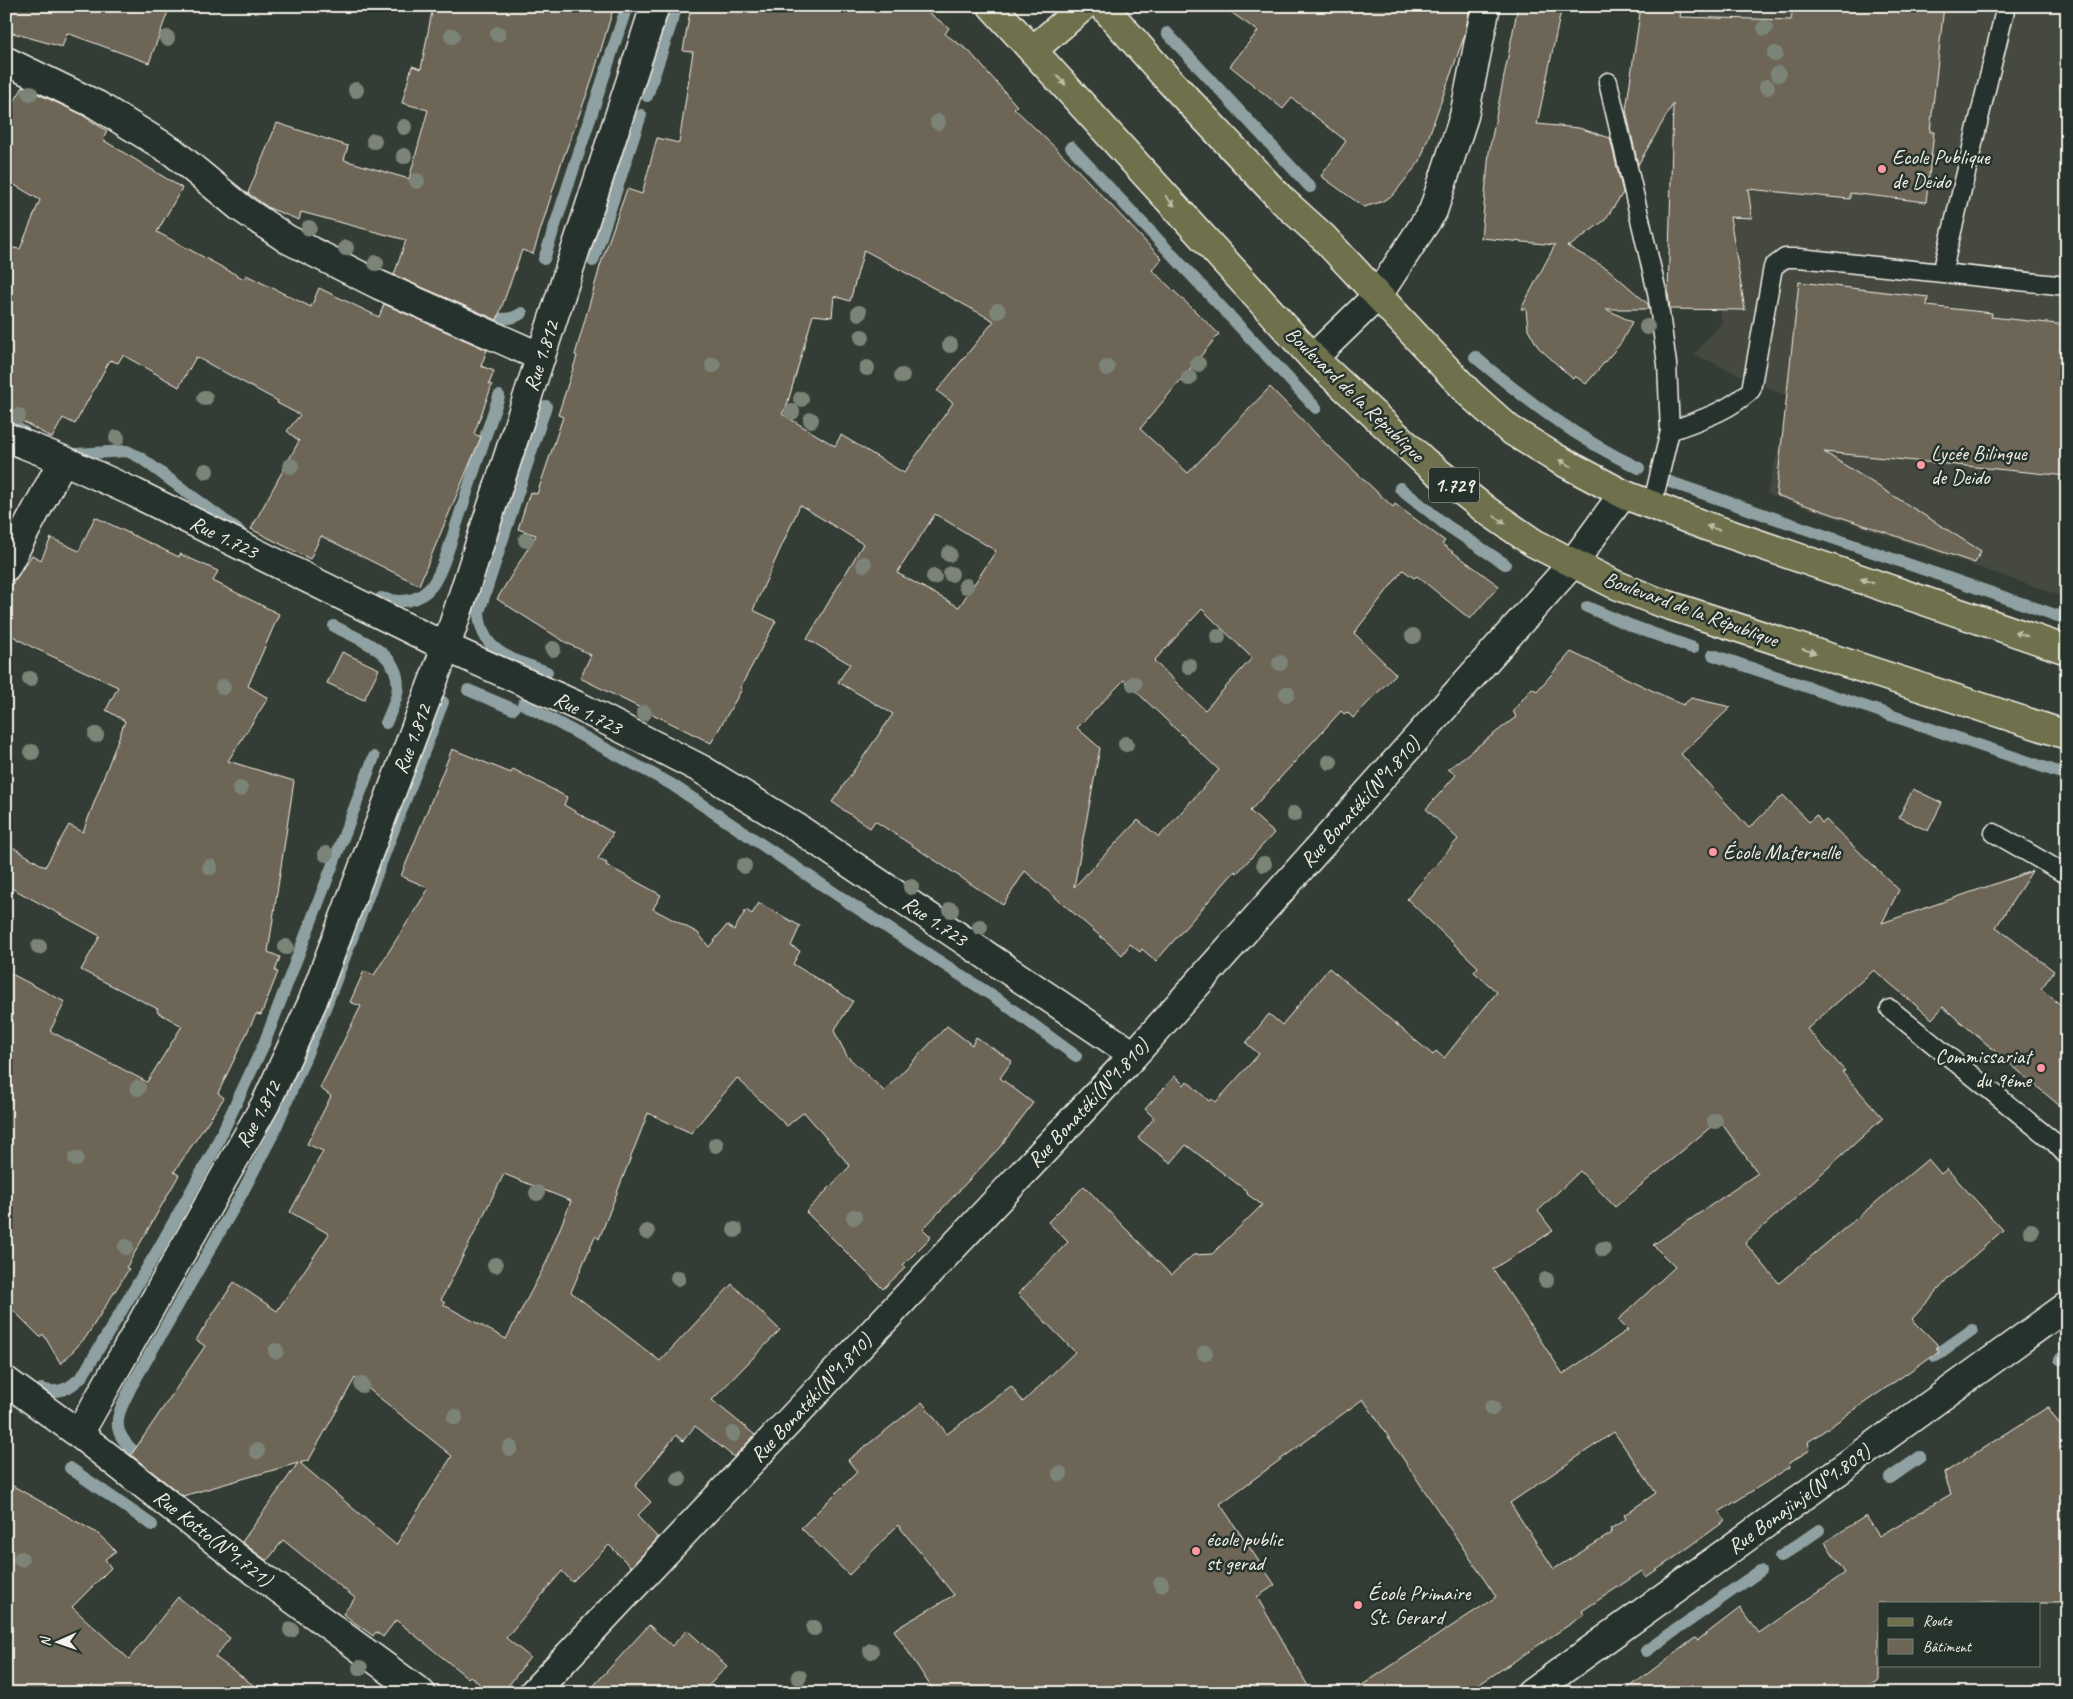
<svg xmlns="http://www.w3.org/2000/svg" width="2073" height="1699" viewBox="0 0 2073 1699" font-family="Caveat,sans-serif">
<rect width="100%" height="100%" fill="#343d35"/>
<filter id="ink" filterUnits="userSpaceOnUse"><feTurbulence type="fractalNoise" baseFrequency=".02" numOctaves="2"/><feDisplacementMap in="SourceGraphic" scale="10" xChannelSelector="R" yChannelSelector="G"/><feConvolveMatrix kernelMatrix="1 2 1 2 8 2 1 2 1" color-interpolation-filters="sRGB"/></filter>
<g filter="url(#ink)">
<!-- built -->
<path fill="#45493f" d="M1701 6H2067V598L1767 494 1791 398 1694 354 1722 322 1699 216 1694 122Z"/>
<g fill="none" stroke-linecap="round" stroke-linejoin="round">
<!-- stream -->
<path stroke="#8fa1a2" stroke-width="12" d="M1167 33 1310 187
M647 96 677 6
M1071 147 1316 408
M544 259 627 6
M593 261 641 115
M460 308C479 314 504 326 522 313
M1475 357C1526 400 1577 439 1639 468
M546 406 479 612C481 654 513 659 547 672
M6 422 24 432
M67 452 76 454 127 451 141 458 240 532
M1667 481 2067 619
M1400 488 1446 525 1505 564
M381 598C398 603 415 603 428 590 441 579 452 537 458 520 471 479 485 437 499 396
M1587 607 1632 626 1693 648
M334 626C363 642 404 653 397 694 395 703 390 714 386 723
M1713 655 2067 775
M468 690 513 709
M523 704 671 784 857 908 1002 1002 1076 1056
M1935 1356 1972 1330
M2060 1359 2067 1355
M41 1389C59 1395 71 1388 83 1375L159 1248 213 1152 264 1044 374 757
M136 1453C108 1430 117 1415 131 1387L241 1195 274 1132 315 1034 443 702
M70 1468 152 1525
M1890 1478 1920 1457
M1780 1557 1819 1530
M1646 1651 1760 1571"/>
</g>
<!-- building -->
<path fill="#6d6556" stroke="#f4f1e8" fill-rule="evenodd" d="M6 6H170L149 63 67 33 62 47 6 31Z
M433 6H614L591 83 561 164 533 254 522 250 497 320 394 275 406 240 301 212 299 220 269 208 248 193 277 123 348 146 344 160 409 179 428 110 402 103 412 66 421 69Z
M691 6H920L949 28 945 34 969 51 1017 106 1014 108 1071 163 1162 259 1152 270 1219 334 1140 429 1188 473 1270 387 1327 445 1393 507 1395 504 1445 541 1442 544 1499 586 1470 619 1417 576 1414 578 1403 570 1354 633 1396 674 1353 718 1347 712 1344 714 1341 711 1250 811 1274 833 1237 873 1235 871 1156 961 1142 949 1140 952 1130 944 1122 955 1025 871 1003 905 875 821 870 828 832 802 893 714 838 682 850 664 807 639 863 544 800 505 753 610 776 621 740 688 742 689 711 743 580 678 591 655 565 642 497 599 536 535 518 529 530 492 537 494 563 417 558 415 577 356 575 355 601 263 627 189 642 194 657 138 679 143 693 52 683 51ZM864 250 994 321 937 391 953 403 904 473 841 435 835 446 782 414 787 405 813 315 832 317 834 296 850 301ZM935 514 996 551 959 607 897 573ZM1202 609 1252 658 1205 710 1154 661ZM1124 680 1219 770 1159 837 1138 820 1074 887 1100 748 1077 728Z
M1222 6H1470L1465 34 1420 161 1393 195 1381 202 1364 207 1321 176 1346 141 1292 98 1283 109 1230 66 1258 31Z
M1518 6H1562L1537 124 1579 128 1610 138 1623 193 1605 220 1570 246H1567L1608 269 1648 304 1649 309H1606L1632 322 1621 343 1586 384 1575 376 1573 379 1538 347 1528 329 1526 309H1521L1555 245 1481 238 1489 152Z
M1641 6H1682L1680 17 1791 20 1793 6H1944L1930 132H1934L1926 202 1850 193V199L1748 189 1752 218 1730 217 1745 310 1670 309 1668 294 1673 104 1638 165 1626 110Z
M23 87 79 113 107 131 103 140 182 188 157 232 244 279 246 275 311 307 319 288 379 317 384 304 487 350 481 366 494 371 489 384 492 385 474 434 481 437 419 585 321 536 310 559 251 529 299 441 287 431 300 415 277 403 278 401 196 357 179 387 123 355 118 363 110 360 75 424 63 418 52 438 6 412V247L20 249 40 200 6 180V115Z
M1799 282 1928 297 1927 306 1992 313 1991 317 2067 325V476L1824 452 1981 551 1975 563 1776 495Z
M95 517 179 557 180 554 218 571 213 581 279 614 248 686 268 698 228 761 294 781 268 952 280 957 275 971 278 972 261 1015 256 1014 218 1093 224 1098 174 1172 179 1175 126 1268 129 1269 86 1337 61 1364 43 1334 40 1337 6 1303V971L65 1002 50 1031 147 1082 182 1026 157 1012 158 1009 81 970 100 936 6 885V843L45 867 69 825 83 832 125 721 106 710 118 687 30 646 6 632V593L32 555 41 560 51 538 79 551Z
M342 652 379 669 364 700 327 683Z
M1571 652 1683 705 1691 698 1731 707 1681 754 1749 828 1783 795 1809 822 1816 815 1822 823 1826 820 1899 890 1882 923 2032 871 1996 927 2054 971 2041 989 2067 1010V1112L1943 1007 1932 1019 1874 970 1807 1029 1845 1071 1842 1072 1883 1118 1745 1243 1779 1283 1928 1159 1941 1174 1947 1169 2003 1230 1948 1279 1912 1319 1939 1346 1936 1348 1939 1351 1808 1442 1810 1450 1789 1463 1790 1467 1719 1512 1725 1521 1674 1558 1646 1577 1642 1571 1582 1611 1584 1615 1466 1693H1350L1496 1597 1363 1399 1220 1504 1275 1585 1257 1597 1312 1693H935L894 1630 954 1595 898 1525 849 1575 801 1528 857 1472 848 1460 922 1402 947 1434 1011 1386 1023 1402 1075 1352 1018 1294 1068 1242 1048 1222 1084 1186 1171 1275 1193 1255 1212 1254 1262 1205 1247 1194 1248 1192 1186 1145 1171 1163 1138 1138 1154 1118 1145 1109 1175 1076 1184 1085 1187 1081 1209 1101 1211 1099 1216 1102 1259 1054 1246 1043 1269 1014 1282 1025 1329 968 1433 1055 1436 1051 1444 1058 1497 992 1474 972 1478 967 1407 899 1458 839 1426 809 1456 775 1448 769 1516 717 1513 711 1532 688 1537 691ZM1719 1120 1758 1173 1653 1245 1675 1267 1618 1320 1628 1330 1563 1374 1493 1269 1553 1231 1538 1211 1580 1171 1615 1207ZM1614 1432 1656 1493 1624 1515 1626 1519 1610 1529 1612 1533 1554 1569 1510 1503Z
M452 749 511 773 513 769 567 797 564 805 613 833 598 859 607 863 606 865 661 895 653 909 698 933 709 947 727 925 734 930 746 910 752 914 759 903 800 926 791 946 800 951 793 964 853 1001 834 1031 847 1056 884 1091 947 1026 972 1045 976 1037 1012 1061 1000 1078 1033 1103 1000 1147 923 1229 931 1237 903 1265 905 1268 883 1289 806 1212 850 1166 804 1112 787 1126 737 1078 691 1133 648 1113 599 1239 595 1236 571 1292 660 1361 732 1284 780 1330 712 1400 755 1435 734 1457 695 1426 683 1441 676 1435 635 1486 651 1502 637 1516 658 1538 631 1567 609 1545 572 1582 562 1571 506 1638 530 1657 503 1693H490L470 1676 468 1678 396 1620 383 1637 376 1632 373 1636 343 1614 355 1598 283 1540 267 1561 242 1542 298 1463 183 1496 131 1455 205 1346 196 1340 234 1282 277 1311 329 1234 290 1212 323 1151 307 1144 331 1096 320 1088 361 1006 350 1002 364 971 374 975 429 888 401 876ZM504 1174 571 1201 546 1263 506 1339 444 1305 445 1303 441 1300ZM355 1378 452 1456 396 1545 300 1463 309 1460Z
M1913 789 1942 803 1928 831 1899 817Z
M2048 1407 2067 1436V1603H1879V1680L1860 1693H1622L1695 1638 1698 1640 1740 1608 1759 1633 1845 1573 1825 1542 1866 1516 1879 1536 1951 1494 1944 1473Z
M6 1482 97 1533 116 1551 105 1559 111 1568 72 1607 129 1659 178 1597 230 1638 215 1657 264 1693H17L6 1682Z
M649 1625 672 1646 687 1630 727 1666 702 1693H587Z"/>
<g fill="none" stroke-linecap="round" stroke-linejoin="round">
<!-- service casing -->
<g stroke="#f4f1e8" stroke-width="21">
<path id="service" d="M1608 82 1657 292 1667 364 1670 431 1652 506
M1942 273 2006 6
M1670 431C1699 420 1728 412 1751 390L1773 267 1785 258H1799L2067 286
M1994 833 2067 875
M1890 1009 2054 1142 2067 1156"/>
</g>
<!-- minor casing -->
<g stroke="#f4f1e8" stroke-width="31">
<path id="minor" d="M6 61 97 105 173 152 241 208 287 239 379 285 541 357
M1313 358 1378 295 1433 211 1464 116 1486 6
M6 437 63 460 135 493 446 647 580 707 701 769 799 829 1134 1055
M6 567 63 460
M6 1381 79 1434 241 1561 421 1693
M79 1434 266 1103 312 1003 446 647 655 6
M533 1693 1134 1055 1572 564 1623 494"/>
</g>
<!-- secondary casing -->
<g stroke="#f4f1e8" stroke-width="31">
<path id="secondary" d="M1531 1693 2067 1306"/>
</g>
<!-- primary casing -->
<g stroke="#f4f1e8" stroke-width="31">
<path id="primary" d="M992 6 1313 358 1425 462 1486 510 1534 543 1614 584 1656 601 2067 735
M1103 6 1165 76 1282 200 1324 238 1470 394 1509 429 1554 457 1623 494 1706 526 2067 650
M1033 50 1084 6"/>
</g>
<!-- service -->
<use href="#service" stroke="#26332d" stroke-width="18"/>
<!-- minor -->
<use href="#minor" stroke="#26332d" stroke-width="28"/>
<!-- secondary -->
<use href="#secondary" stroke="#26332d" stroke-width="28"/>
<!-- primary -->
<use href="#primary" stroke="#6e714b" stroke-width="28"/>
</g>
<!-- trees -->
<g fill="#7c8478">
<circle cx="1765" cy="28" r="8"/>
<circle cx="498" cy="34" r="8"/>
<circle cx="452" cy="36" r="8"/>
<circle cx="167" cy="38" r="8"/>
<circle cx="1775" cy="54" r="8"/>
<circle cx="1778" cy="74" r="8"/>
<circle cx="1767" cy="87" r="8"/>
<circle cx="356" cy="90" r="8"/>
<circle cx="30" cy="93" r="8"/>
<circle cx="938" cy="122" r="8"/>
<circle cx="404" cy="127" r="8"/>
<circle cx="374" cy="141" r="8"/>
<circle cx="404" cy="156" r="8"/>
<circle cx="417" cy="181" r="8"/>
<circle cx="309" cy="228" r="8"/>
<circle cx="346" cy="248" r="8"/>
<circle cx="376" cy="263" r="8"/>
<circle cx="998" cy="311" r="8"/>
<circle cx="859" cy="313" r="8"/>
<circle cx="1647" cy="327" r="8"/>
<circle cx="862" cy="337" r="8"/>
<circle cx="950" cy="345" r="8"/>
<circle cx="1198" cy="364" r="8"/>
<circle cx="713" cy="365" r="8"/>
<circle cx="867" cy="368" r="8"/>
<circle cx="1107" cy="368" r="8"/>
<circle cx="902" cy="376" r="8"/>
<circle cx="1189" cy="378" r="8"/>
<circle cx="205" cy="398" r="8"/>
<circle cx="801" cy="399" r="8"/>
<circle cx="792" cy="412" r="8"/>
<circle cx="18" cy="416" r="8"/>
<circle cx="811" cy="420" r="8"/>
<circle cx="117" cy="438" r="8"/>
<circle cx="291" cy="466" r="8"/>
<circle cx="206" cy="471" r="8"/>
<circle cx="526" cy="540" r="8"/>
<circle cx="949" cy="554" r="8"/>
<circle cx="864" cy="564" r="8"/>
<circle cx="951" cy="574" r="8"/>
<circle cx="934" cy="577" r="8"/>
<circle cx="966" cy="586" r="8"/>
<circle cx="1413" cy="636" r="8"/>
<circle cx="1218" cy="637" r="8"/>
<circle cx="553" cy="649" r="8"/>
<circle cx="1280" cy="663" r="8"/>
<circle cx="1189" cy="666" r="8"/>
<circle cx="30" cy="679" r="8"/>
<circle cx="1134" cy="684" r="8"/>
<circle cx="223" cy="687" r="8"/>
<circle cx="1287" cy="694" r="8"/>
<circle cx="644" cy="713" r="8"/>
<circle cx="96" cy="735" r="8"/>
<circle cx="1126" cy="744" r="8"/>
<circle cx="32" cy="752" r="8"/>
<circle cx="1330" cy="762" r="8"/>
<circle cx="240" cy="789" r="8"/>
<circle cx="1294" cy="814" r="8"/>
<circle cx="326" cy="854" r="8"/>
<circle cx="1264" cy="864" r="8"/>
<circle cx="744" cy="866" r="8"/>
<circle cx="210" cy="867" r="8"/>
<circle cx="911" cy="887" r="8"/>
<circle cx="951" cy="910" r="8"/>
<circle cx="980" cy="927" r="8"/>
<circle cx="39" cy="947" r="8"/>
<circle cx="286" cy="947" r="8"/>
<circle cx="138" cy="1088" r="8"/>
<circle cx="1715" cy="1121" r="8"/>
<circle cx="716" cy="1145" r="8"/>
<circle cx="76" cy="1159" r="8"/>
<circle cx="537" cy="1193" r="8"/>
<circle cx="854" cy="1217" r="8"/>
<circle cx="735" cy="1230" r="8"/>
<circle cx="2031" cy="1231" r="8"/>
<circle cx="647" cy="1232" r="8"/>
<circle cx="126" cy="1247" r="8"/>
<circle cx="1603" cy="1249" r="8"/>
<circle cx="495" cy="1265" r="8"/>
<circle cx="678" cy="1278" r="8"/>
<circle cx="1546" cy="1280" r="8"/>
<circle cx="276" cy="1351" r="8"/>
<circle cx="1205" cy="1353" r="8"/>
<circle cx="362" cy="1385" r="8"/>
<circle cx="1492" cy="1408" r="8"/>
<circle cx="455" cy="1417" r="8"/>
<circle cx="733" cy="1434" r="8"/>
<circle cx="510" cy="1448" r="8"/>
<circle cx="257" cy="1451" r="8"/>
<circle cx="1060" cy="1474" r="8"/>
<circle cx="679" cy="1479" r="8"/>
<circle cx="21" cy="1559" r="8"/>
<circle cx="1161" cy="1584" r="8"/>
<circle cx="814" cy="1628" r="8"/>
<circle cx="291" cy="1630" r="8"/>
<circle cx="871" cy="1651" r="8"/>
<circle cx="360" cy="1668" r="8"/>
<circle cx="799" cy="1677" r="8"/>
</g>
<!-- one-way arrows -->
<defs><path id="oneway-solid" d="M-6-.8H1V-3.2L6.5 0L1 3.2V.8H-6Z" transform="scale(1.25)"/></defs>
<g fill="#bebea9">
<use href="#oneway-solid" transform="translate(1061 80) rotate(48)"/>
<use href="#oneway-solid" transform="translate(1170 201) rotate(48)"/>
<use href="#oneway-solid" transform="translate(1565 463) rotate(-152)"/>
<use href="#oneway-solid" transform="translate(1500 520) rotate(34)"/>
<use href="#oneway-solid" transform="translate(1713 528) rotate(-161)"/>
<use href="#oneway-solid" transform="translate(1867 581) rotate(-161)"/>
<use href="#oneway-solid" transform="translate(2021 634) rotate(-161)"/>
<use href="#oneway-solid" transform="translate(1809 651) rotate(18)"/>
</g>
</g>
<!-- markers -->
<g fill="#ff9aa2" stroke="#26332d" stroke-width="2">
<circle cx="1882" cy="169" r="5"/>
<circle cx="1921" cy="465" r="5"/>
<circle cx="1713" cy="852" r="5"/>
<circle cx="2041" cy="1068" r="5"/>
<circle cx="1196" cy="1551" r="5"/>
<circle cx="1358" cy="1605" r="5"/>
</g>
<g text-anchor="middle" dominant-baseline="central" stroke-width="5" stroke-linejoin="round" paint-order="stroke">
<!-- shield labels -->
<rect fill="#26332d" stroke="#b6b8b0" stroke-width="1" x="1429" y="467.5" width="50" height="35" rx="4"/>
<g font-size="20" font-weight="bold" fill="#f4f1e8">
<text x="1454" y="485">1.729</text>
</g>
<!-- poi labels -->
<g font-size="21" fill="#f4f1e8" stroke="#26332d" text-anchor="start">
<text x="1892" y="157">Ecole Publique<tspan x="1892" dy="24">de Deido</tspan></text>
<text x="1931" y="453">Lycée Bilingue<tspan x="1931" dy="24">de Deido</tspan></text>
<text x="1723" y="852">École Maternelle</text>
<text x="2031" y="1056" text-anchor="end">Commissariat<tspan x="2031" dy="24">du 9éme</tspan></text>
<text x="1206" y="1539">école public<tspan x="1206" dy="24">st gerad</tspan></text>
<text x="1368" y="1593">École Primaire<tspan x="1368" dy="24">St. Gerard</tspan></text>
</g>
<!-- street labels -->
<g font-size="21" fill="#f4f1e8" stroke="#26332d">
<text transform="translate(541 356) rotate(-72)">Rue 1.812</text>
<text transform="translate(1355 394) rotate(44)">Boulevard de la République</text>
<text transform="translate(224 537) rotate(26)">Rue 1.723</text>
<text transform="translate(1691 609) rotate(20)">Boulevard de la République</text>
<text transform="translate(588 713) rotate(26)">Rue 1.723</text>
<text transform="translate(412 739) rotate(-69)">Rue 1.812</text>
<text transform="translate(1360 802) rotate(-48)">Rue Bonatéki(N°1.810)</text>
<text transform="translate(935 921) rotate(34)">Rue 1.723</text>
<text transform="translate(1088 1103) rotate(-47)">Rue Bonatéki(N°1.810)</text>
<text transform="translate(258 1114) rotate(-62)">Rue 1.812</text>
<text transform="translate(811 1398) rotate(-47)">Rue Bonatéki(N°1.810)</text>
<text transform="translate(1799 1499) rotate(-36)">Rue Bonajinje(N°1.809)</text>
<text transform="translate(213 1538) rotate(38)">Rue Kotto(N°1.721)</text>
</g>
</g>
<!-- margin -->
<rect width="2073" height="1699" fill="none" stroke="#26332d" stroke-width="25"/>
<rect x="12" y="12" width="2048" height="1674" fill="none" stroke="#f4f1e8" stroke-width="2" filter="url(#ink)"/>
<!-- legend -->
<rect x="1878" y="1602" width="162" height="65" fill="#26332d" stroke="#787f78"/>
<rect x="1888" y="1618" width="25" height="8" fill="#6e714b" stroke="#787f78"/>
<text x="1923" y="1626" font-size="15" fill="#f4f1e8">Route</text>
<rect x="1888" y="1639" width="25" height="15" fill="#6d6556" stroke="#787f78"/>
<text x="1923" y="1652" font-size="15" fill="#f4f1e8">Bâtiment</text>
<!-- north arrow -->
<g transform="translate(58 1642) rotate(268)" stroke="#26332d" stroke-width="4" paint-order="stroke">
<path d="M0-4L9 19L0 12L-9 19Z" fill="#f4f1e8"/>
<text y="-8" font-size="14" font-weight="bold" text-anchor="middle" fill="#f4f1e8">N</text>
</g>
</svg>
